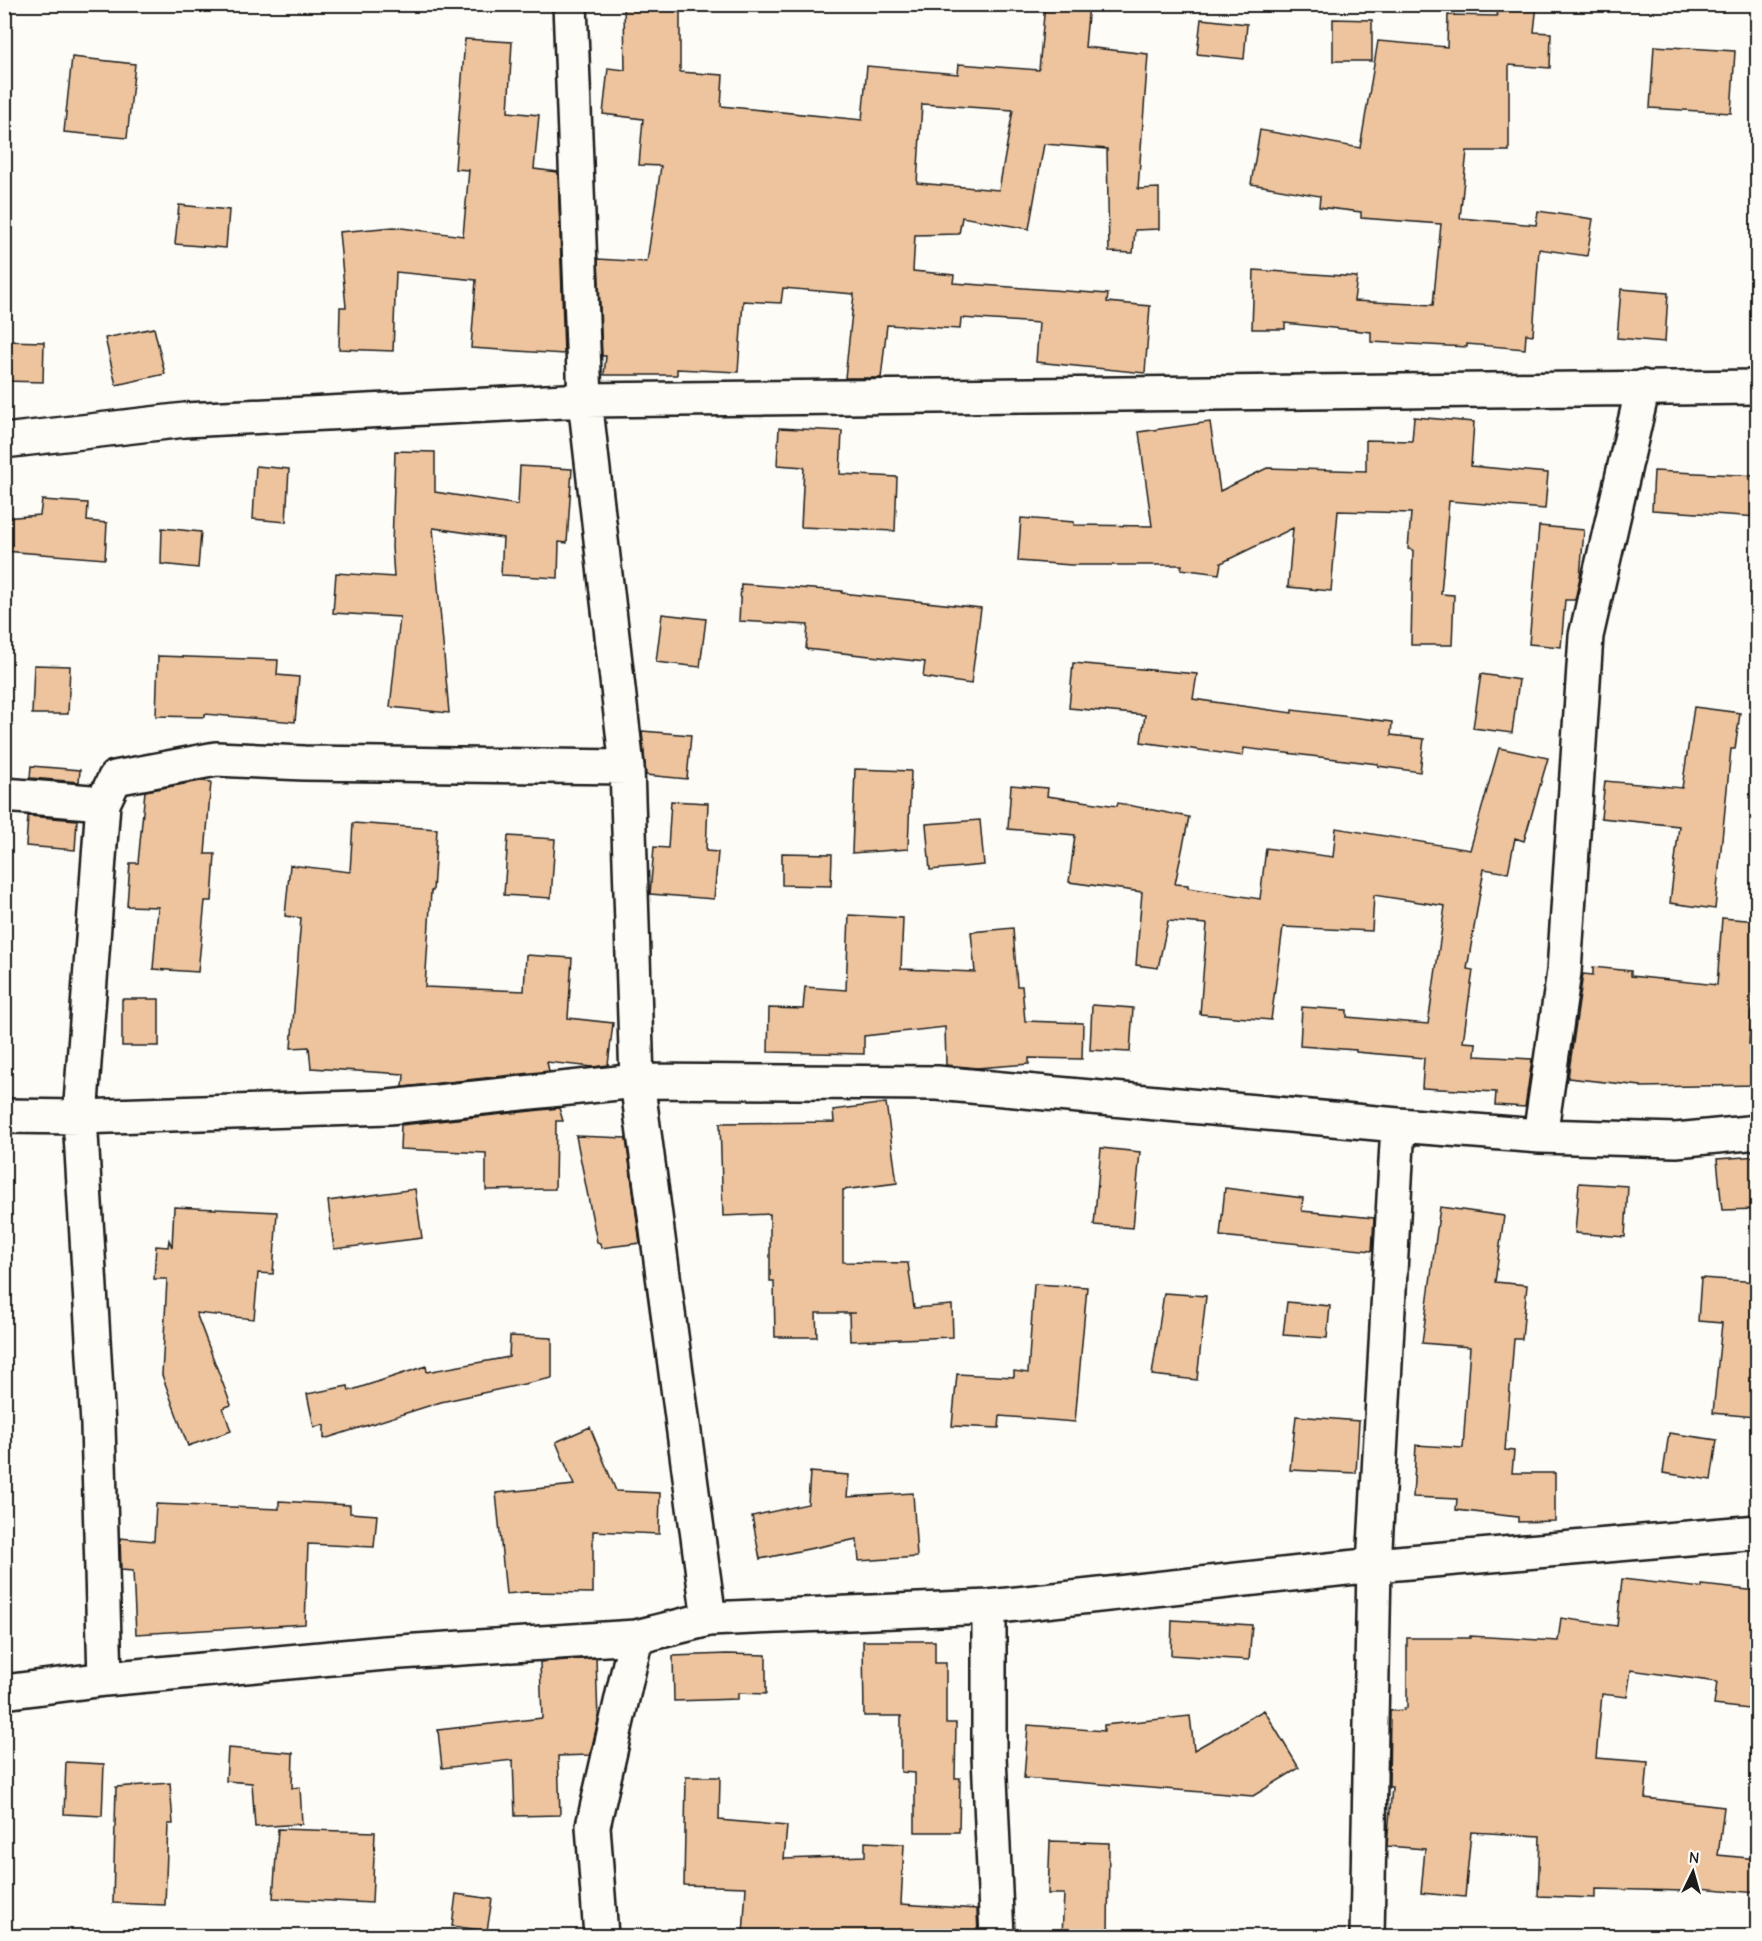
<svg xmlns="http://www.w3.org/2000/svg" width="1762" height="1941" viewBox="0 0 1762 1941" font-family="'Comic Neue',sans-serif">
<rect width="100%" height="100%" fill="#fdfcf7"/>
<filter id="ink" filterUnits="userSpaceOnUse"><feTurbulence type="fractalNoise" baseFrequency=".0167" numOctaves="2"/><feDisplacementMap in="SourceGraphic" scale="12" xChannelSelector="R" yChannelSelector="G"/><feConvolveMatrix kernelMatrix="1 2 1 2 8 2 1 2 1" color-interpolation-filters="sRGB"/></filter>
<g filter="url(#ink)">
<!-- building -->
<path fill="#edc49d" stroke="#1c1c1c" stroke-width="1.5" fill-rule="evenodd" d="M624 4H680V72L723 75 721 106 862 120 867 66 958 74 959 64 1039 70 1045 4H1089L1085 47 1148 54 1138 189 1159 188V229L1135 230 1133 253 1109 252 1107 149 1044 144 1029 229 962 217 959 234 915 235 913 271 954 275 953 283 1108 294 1107 302 1150 306 1145 373 1036 362 1039 323 961 318 960 329 887 325 881 378H845L854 294 783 288 781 303 743 301 738 372 677 369V375H604L606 356H602L598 259 647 262 661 166 639 165 643 119 603 114 608 68 625 70ZM922 104 1013 110 999 190 917 183Z
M1499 4H1537L1534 32 1551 33 1550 68 1509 65V151H1467L1460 218 1536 225 1538 211 1593 219 1587 256 1539 249 1533 335 1526 334 1525 349 1467 344V347L1371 342V332L1285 323V329H1252L1254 270 1357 277 1354 301 1433 305 1441 224 1361 218V212L1319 207 1320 196 1251 184 1260 130 1360 148 1378 41 1447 47 1448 15 1497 16Z
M1201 19 1247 24 1244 59 1197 54Z
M1333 19 1372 20V61H1333Z
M465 39 512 42 508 112 539 115 534 169 558 172 564 354 471 348 476 280 396 272 393 351 339 349 340 307H346L339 232 394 227 463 236 469 170 455 169Z
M1654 46 1735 51 1731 113 1650 108Z
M72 57 135 64 127 138 64 132Z
M179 205 229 210 226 248 175 244Z
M1621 289 1668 293 1665 342 1617 338Z
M154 328 165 374 116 385 105 338Z
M4 341 44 342 43 382 4 381Z
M1414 417 1474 422 1471 466 1548 473 1545 509 1449 501 1441 594 1454 595 1452 645H1411L1413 550 1408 549 1411 513 1338 511 1331 591 1288 587 1293 528 1221 563 1219 574 1181 569 1182 565H1071L1018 561 1021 518 1074 522V525L1152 526 1139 432 1210 422 1220 491 1267 468 1366 471V440L1412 441Z
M779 428 842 431 840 474 897 477 895 531 801 527 804 467 777 465Z
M395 451 435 452V492L518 505 520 466 572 469 567 543 559 542 558 578 501 575 503 538 433 528 449 713 390 707 400 617 333 613 336 573 394 577 392 547Z
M256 466 289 469 286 522 253 519Z
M1654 471 1758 476V517L1652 510Z
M42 500 88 503 87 521 107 523 105 559 4 551V518L40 515Z
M1539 526 1584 530 1580 577 1575 600H1565L1561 647 1529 644Z
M162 528 201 532 198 568 161 564Z
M741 584 842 591V593L981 608 971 684 923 677 925 662 806 649 808 625 739 621Z
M662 614 706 619 700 667 656 662Z
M158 656 278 660 277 675 299 677 295 722 205 714V717L156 716Z
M1073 663 1197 674 1193 699 1292 713V710L1392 722 1391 735 1424 739 1420 772 1378 766V764L1244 748 1243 756 1141 742 1145 715 1069 708Z
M34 665 70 666 68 714H32Z
M1481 674 1519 680 1512 733 1473 728Z
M1694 707 1740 713 1735 749H1731L1715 909 1670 903 1679 826 1601 818 1605 781 1682 788Z
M642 731 691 735 687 779 646 775Z
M1499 748 1548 758 1524 841 1515 838 1508 873 1484 869 1467 969 1473 970 1463 1042 1476 1043 1475 1056 1532 1059 1525 1107 1495 1105 1496 1092 1422 1088 1424 1058 1356 1052V1050L1300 1046 1302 1007 1347 1010V1017L1428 1024 1445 906 1374 895 1372 931 1283 927 1271 1020 1200 1014 1207 924 1168 921 1158 968 1136 965 1142 892 1069 882 1075 835 1008 829 1011 785 1048 788 1047 796 1117 806 1118 803 1189 817 1175 884 1188 885V888L1260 899 1266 848 1333 857 1336 828 1470 850Z
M31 766 80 770 79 782 30 778Z
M855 769 911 771 908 849 852 853Z
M201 781 211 782 205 854H215L212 901H205L198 972 153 969 158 907 127 906 130 863H138L145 791Z
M671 801 708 803 706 851 718 852 714 899 650 894 654 847 668 848Z
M28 816 77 820 75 850 26 846Z
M980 820 984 865 930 870 926 824Z
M353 823 437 829 433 891H431L425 987 524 991 526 955 572 958 568 1018 613 1023 608 1065 593 1067 547 1062 549 1071 403 1087 404 1074 311 1068 309 1047 291 1048 301 918 285 916 290 865 350 872Z
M508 836 555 839 551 898 504 895Z
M782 853 832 854 831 886 782 885Z
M849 915 903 918 901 969 975 972 971 932 1013 928 1017 986H1022L1025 1021 1083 1023 1082 1059 1029 1058V1064L977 1068 946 1065 945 1027 864 1036V1054L768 1052 769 1008 803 1009 805 987 846 990Z
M1722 918 1758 921 1749 1044 1758 1043V1085L1641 1087V1086L1568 1078 1583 974 1593 975V967L1631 971V976L1717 985Z
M122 999H159V1046H122Z
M1092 1005 1133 1008 1130 1052 1090 1050Z
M886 1103 897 1183 843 1190V1262L908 1263 914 1308 952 1305 953 1337 850 1341 849 1313H856H816L817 1337H775L774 1281H770V1214L723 1216 720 1123 834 1122 833 1110Z
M559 1108 563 1121H556L555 1189 486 1190V1153L400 1149 401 1125Z
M576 1136 626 1138 640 1243 601 1248 600 1243 597 1242Z
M1101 1148 1140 1152 1133 1228 1094 1225Z
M1758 1156V1209L1722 1210 1717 1159Z
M1579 1183 1628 1186 1625 1237 1575 1233Z
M1225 1188 1303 1198 1302 1211 1374 1218 1372 1251 1220 1236Z
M415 1189 422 1238 334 1249 328 1201Z
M174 1207 277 1212 273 1274 258 1273 254 1319 196 1313 231 1405 223 1408 231 1431 188 1446 162 1375 167 1279H154L156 1246 168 1247 169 1240 172 1247Z
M1440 1207 1504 1216 1495 1282 1527 1285 1522 1339H1514L1505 1450 1514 1451 1512 1473H1555V1521L1518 1522V1517L1456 1510 1457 1499 1413 1497 1416 1445 1463 1448 1470 1347 1422 1343Z
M1701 1278 1758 1282V1398L1755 1417 1713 1413 1722 1323 1698 1321Z
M1034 1284 1087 1287 1075 1422 1000 1416 999 1428 952 1426 957 1374 1014 1377V1371L1028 1373Z
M1164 1293 1206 1296 1197 1380 1152 1375Z
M1287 1302 1330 1306 1327 1338 1283 1335Z
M510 1336 552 1338V1378L441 1402 324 1439V1425L314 1427 307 1394 348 1386 349 1391 426 1366 427 1372 509 1357Z
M1296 1416 1359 1421 1356 1473 1290 1470Z
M590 1427 616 1491 660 1493 659 1534 593 1531V1593L526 1592 506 1594 496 1493 574 1485 556 1442Z
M1669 1433 1717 1440 1711 1480 1663 1473Z
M810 1472 849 1475 847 1497 913 1493 917 1557 859 1561 857 1539 760 1559 752 1516 808 1504Z
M279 1501 350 1505V1513L377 1515 374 1547 308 1544 305 1624 136 1634 133 1571 121 1570 120 1538 154 1541 156 1504 279 1509Z
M1622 1579 1702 1588V1585L1758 1591V1710L1714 1705 1717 1682 1631 1670 1627 1697 1602 1694 1596 1758 1648 1762 1645 1798 1724 1807 1718 1855 1758 1859V1893L1687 1887V1891L1595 1889V1898L1538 1896 1540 1836 1471 1832 1465 1897 1421 1893 1425 1849 1387 1846 1392 1787H1389L1390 1711 1404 1710V1708H1407V1638H1470V1636L1558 1641 1561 1618 1617 1626Z
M1172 1620 1252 1625 1249 1660 1171 1655Z
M863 1641H935V1663H946V1723H956L955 1778H960L959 1832H915V1773L901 1772V1716H864Z
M727 1654 766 1655V1694L738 1693V1699L674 1701 673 1656Z
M596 1658 598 1721 590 1755 558 1756 560 1815 515 1816 513 1760 442 1768 438 1730 542 1718 540 1662Z
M1264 1710 1299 1768 1253 1796 1024 1778 1028 1725 1104 1731V1725L1190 1716 1194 1750Z
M228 1748 293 1753 292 1788 300 1787 302 1824 255 1827 252 1783 226 1781Z
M66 1762 104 1764 102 1816 64 1814Z
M686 1777H720L719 1820 787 1826 784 1859 865 1856V1842L904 1844 901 1904 977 1909 978 1936H743L746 1887 684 1885Z
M170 1783 173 1824H168L165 1905 113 1903 116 1787Z
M278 1829 375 1832 372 1903 273 1898Z
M1050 1841 1109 1843 1108 1936H1062L1064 1894H1048Z
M456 1894 492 1899 487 1931 452 1926Z"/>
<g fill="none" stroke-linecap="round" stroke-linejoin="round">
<!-- minor casing -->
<g stroke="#1c1c1c" stroke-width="38">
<path id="minor" d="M570 4 585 400 627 767 637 1081 709 1619
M4 441 185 420 585 400 1758 387
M4 795 103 803 115 778 216 759 304 763 627 767
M103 803 80 1117 98 1425 105 1679
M4 1116 80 1117 389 1107 637 1081 937 1083 1398 1125 1540 1136 1676 1140 1758 1132
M1540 1136 1564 972 1586 636 1643 387
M989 1607V1756L997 1936
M4 1692 105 1679 385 1653 636 1637 709 1619 989 1607 1374 1565 1758 1532
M601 1936 593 1826 636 1637
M1367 1936 1374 1565 1398 1125"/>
</g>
<!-- minor -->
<use href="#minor" stroke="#fdfcf7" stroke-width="33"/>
</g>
</g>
<!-- margin -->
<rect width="1762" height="1941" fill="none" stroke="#fdfcf7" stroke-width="24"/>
<rect x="12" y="12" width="1738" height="1917" fill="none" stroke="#1c1c1c" stroke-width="2" filter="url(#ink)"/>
<!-- north arrow -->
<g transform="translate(1693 1872) rotate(5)" stroke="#fdfcf7" stroke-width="4.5" paint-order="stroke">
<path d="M0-4.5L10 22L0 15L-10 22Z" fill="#1c1c1c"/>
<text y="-9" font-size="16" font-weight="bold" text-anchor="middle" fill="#1c1c1c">N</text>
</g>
</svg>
